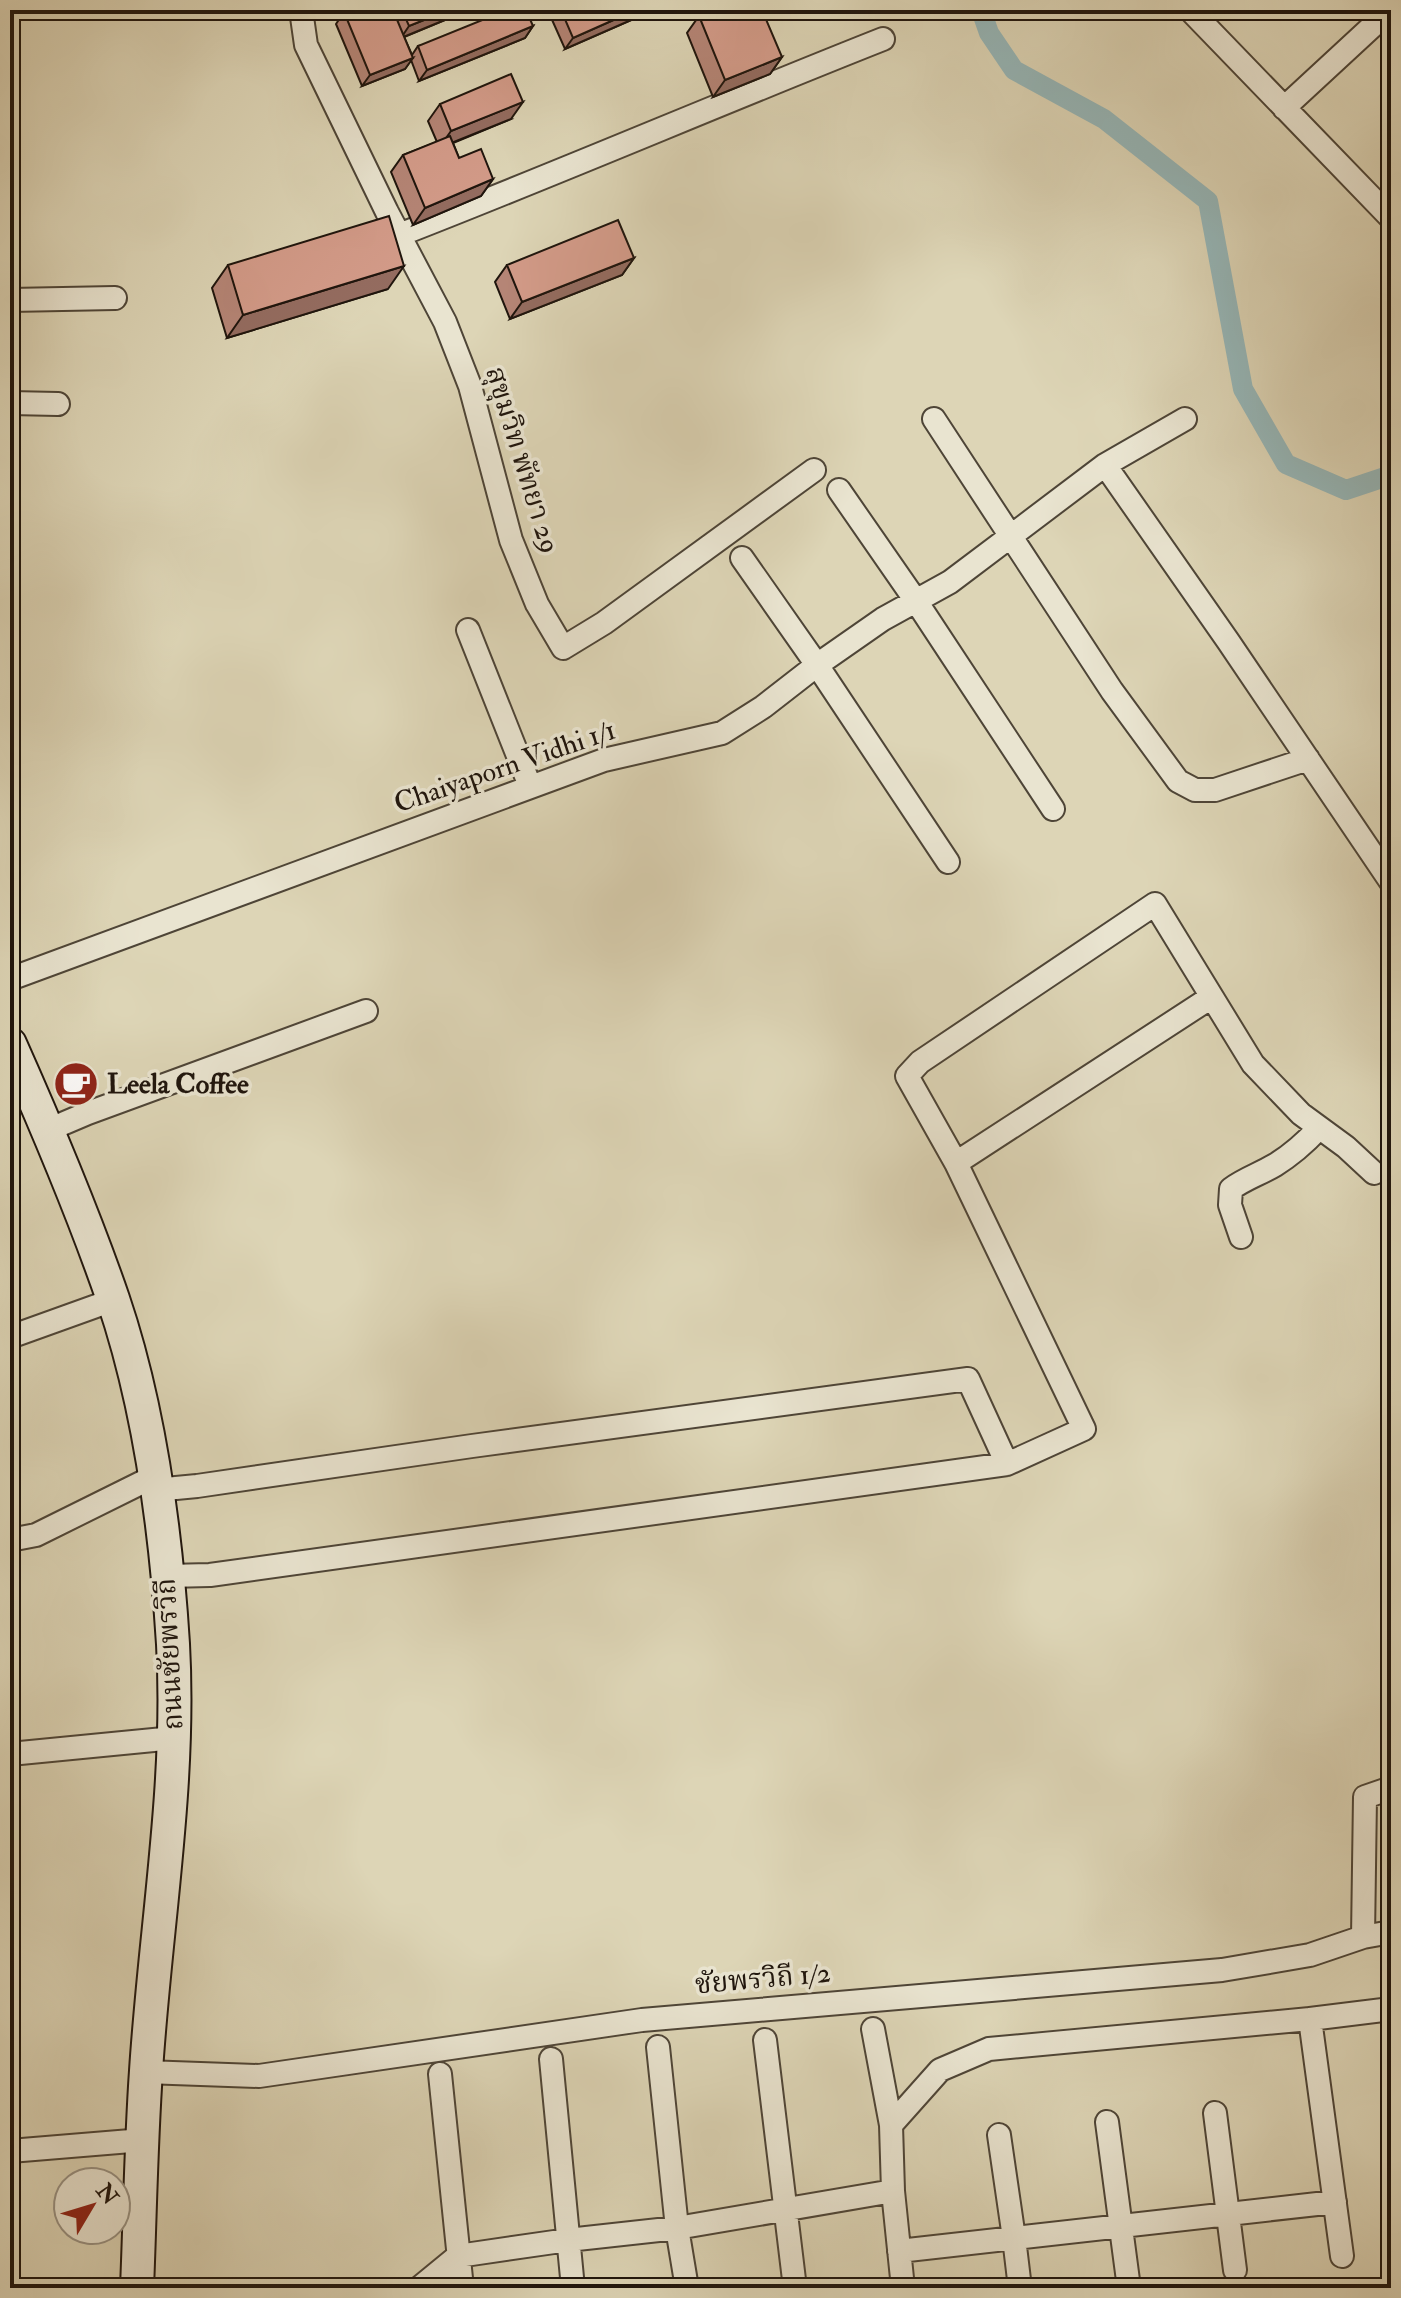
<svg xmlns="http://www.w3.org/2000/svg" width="1401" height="2298" viewBox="0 0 1401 2298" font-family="'IM FELL Double Pica','Noto Serif Thai',serif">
<rect width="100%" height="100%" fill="#ddd5b6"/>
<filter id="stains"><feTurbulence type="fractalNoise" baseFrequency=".0025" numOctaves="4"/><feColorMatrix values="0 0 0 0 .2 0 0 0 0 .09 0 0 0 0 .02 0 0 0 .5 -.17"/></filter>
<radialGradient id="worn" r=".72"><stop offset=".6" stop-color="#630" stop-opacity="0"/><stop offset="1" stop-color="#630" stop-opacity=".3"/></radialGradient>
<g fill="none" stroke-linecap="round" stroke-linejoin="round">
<!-- canal -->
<path stroke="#96b6b7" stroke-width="20" d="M981 10 989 33 1014 70 1104 119 1208 201 1243 389 1286 464 1346 490 1391 475"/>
<!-- street casing -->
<g stroke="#4e4537" stroke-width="26">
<path id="street" d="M301 10 306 45 387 212 445 322 470 386 511 540 537 604 563 648 604 623 814 470
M1190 10 1391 218
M1284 108 1390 10
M399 235C561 172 721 103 883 39
M10 300 115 298
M10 403 58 404
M934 419 1112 691 1178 781 1195 790H1215L1308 759
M1105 465 1228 641 1391 882
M839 490 916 601 1053 809
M742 558 817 665 948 862
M468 630 530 786
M10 979 604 760 722 733 763 707 817 665 883 619 950 582 1105 465 1185 419
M48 1130 88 1113 366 1011
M956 1163 1210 998
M1241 1237 1230 1205 1231 1189C1244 1179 1260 1174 1275 1165 1293 1154 1305 1143 1319 1128
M10 1337 113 1300
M155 1490 197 1486 472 1446 968 1379 1007 1464
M10 1540 36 1535 153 1477
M167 1576 210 1575 1007 1464 1084 1429 956 1163 907 1076 920 1062 1155 904 1253 1064 1301 1114 1346 1147 1374 1173
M10 1754 174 1738
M1363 1937 1365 1797 1391 1788
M1310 2019 1342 2256
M873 2029 891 2125
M765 2040 795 2288
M658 2047 677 2228 687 2288
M551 2059 573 2288
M145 2072 259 2076 642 2020 1222 1970 1310 1955 1363 1937 1391 1932
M440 2074 462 2288
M1215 2113 1235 2270
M1107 2122 1129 2288
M999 2135 1014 2238 1020 2288
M10 2151 143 2140
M899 2251 1335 2202
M419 2288 458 2256 568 2240 677 2228 893 2191
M903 2288 893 2191 891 2125 940 2070 989 2049 1310 2019 1391 2009"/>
</g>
<!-- secondary casing -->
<g stroke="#1f150d" stroke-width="36">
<path id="secondary" d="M10 1044C47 1127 83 1212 113 1299 149 1405 166 1532 173 1644 181 1786 155 1929 146 2071 141 2143 140 2216 137 2288"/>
</g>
<!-- street -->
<use href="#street" stroke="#e9e4d0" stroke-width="22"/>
<!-- secondary -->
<use href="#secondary" stroke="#e9e4d0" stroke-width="32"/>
</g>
<!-- wall -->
<path fill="#b58576" stroke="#1f150d" stroke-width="2" d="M395 10H469L404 37 412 55 418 46 533 26 525 38 419 81 411 60 405 69 362 86 336 24 344 12 394 11Z
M551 10H654L565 49 549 13Z
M699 16 782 57 770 74 713 97 687 33Z
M440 104 511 119 453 143 459 158 493 179 481 196 413 225 391 172 403 155 437 142 428 121Z
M634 258 622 275 510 319 495 282 507 265Z
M228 265 388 289 227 338 212 288Z"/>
<!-- shaded-wall -->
<path fill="#946c60" stroke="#1f150d" stroke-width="2" d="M449 10H469L401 38 409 26Z
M636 10H654L565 49 573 38Z
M533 26 525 38 419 81 427 70Z
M782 57 770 74 713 97 725 80Z
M413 58 405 69 362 86 370 75Z
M523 102 511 119 439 148 451 131Z
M493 179 481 196 413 225 425 208Z
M634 258 622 275 510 319 522 302Z
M404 266 388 289 227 338 243 315Z"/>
<!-- building -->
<path fill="#d39b89" stroke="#1f150d" stroke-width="2" d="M349 10H393L413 58 370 75 344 12Z
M402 10H449L409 26Z
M507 10H526L533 26 427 70 418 46Z
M561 10H636L573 38Z
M713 10H762L782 57 725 80 699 16Z
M511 74 523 102 451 131 440 104Z
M450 136 459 158 481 149 493 179 425 208 403 155Z
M389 216 404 266 243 315 228 265Z
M618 220 634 258 522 302 507 265Z"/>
<!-- icons -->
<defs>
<g id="cafe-disc" transform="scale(2.3)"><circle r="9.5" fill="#8f2418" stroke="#e9e4d0"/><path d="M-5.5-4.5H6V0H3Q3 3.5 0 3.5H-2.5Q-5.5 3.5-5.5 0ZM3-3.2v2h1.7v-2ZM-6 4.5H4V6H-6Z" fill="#fff"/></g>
</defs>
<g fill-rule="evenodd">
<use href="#cafe-disc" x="76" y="1084"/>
</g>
<g text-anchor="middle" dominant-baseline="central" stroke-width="7" stroke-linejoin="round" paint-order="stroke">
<!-- street labels -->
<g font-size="28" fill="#1f150d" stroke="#e9e4d0">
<text transform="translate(522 460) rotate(73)">สุขุมวิท พัทยา 29</text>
<text transform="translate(505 767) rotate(-19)">Chaiyaporn Vidhi 1/1</text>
<text transform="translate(170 1654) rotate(-93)">ถนนชัยพรวิถี</text>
<text transform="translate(763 1979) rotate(-5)">ชัยพรวิถี 1/2</text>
</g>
<!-- poi labels -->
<g font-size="28" font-weight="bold" fill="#1f150d" stroke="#e9e4d0" text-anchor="start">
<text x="107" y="1084">Leela Coffee</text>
</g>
</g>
<!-- margin -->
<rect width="1401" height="2298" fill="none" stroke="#ddd5b6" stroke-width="40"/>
<rect x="12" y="12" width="1377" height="2274" fill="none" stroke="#1f150d" stroke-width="4"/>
<rect x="20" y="20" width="1361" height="2258" fill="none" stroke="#1f150d" stroke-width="2"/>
<!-- north arrow -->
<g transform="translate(92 2206) rotate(52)"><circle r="38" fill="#e9e4d0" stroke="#989182" stroke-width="2"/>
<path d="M0-6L14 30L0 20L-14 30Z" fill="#8f2418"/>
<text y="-12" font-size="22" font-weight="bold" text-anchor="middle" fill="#1f150d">N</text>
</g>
<rect width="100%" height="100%" filter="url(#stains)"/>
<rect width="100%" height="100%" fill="url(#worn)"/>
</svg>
